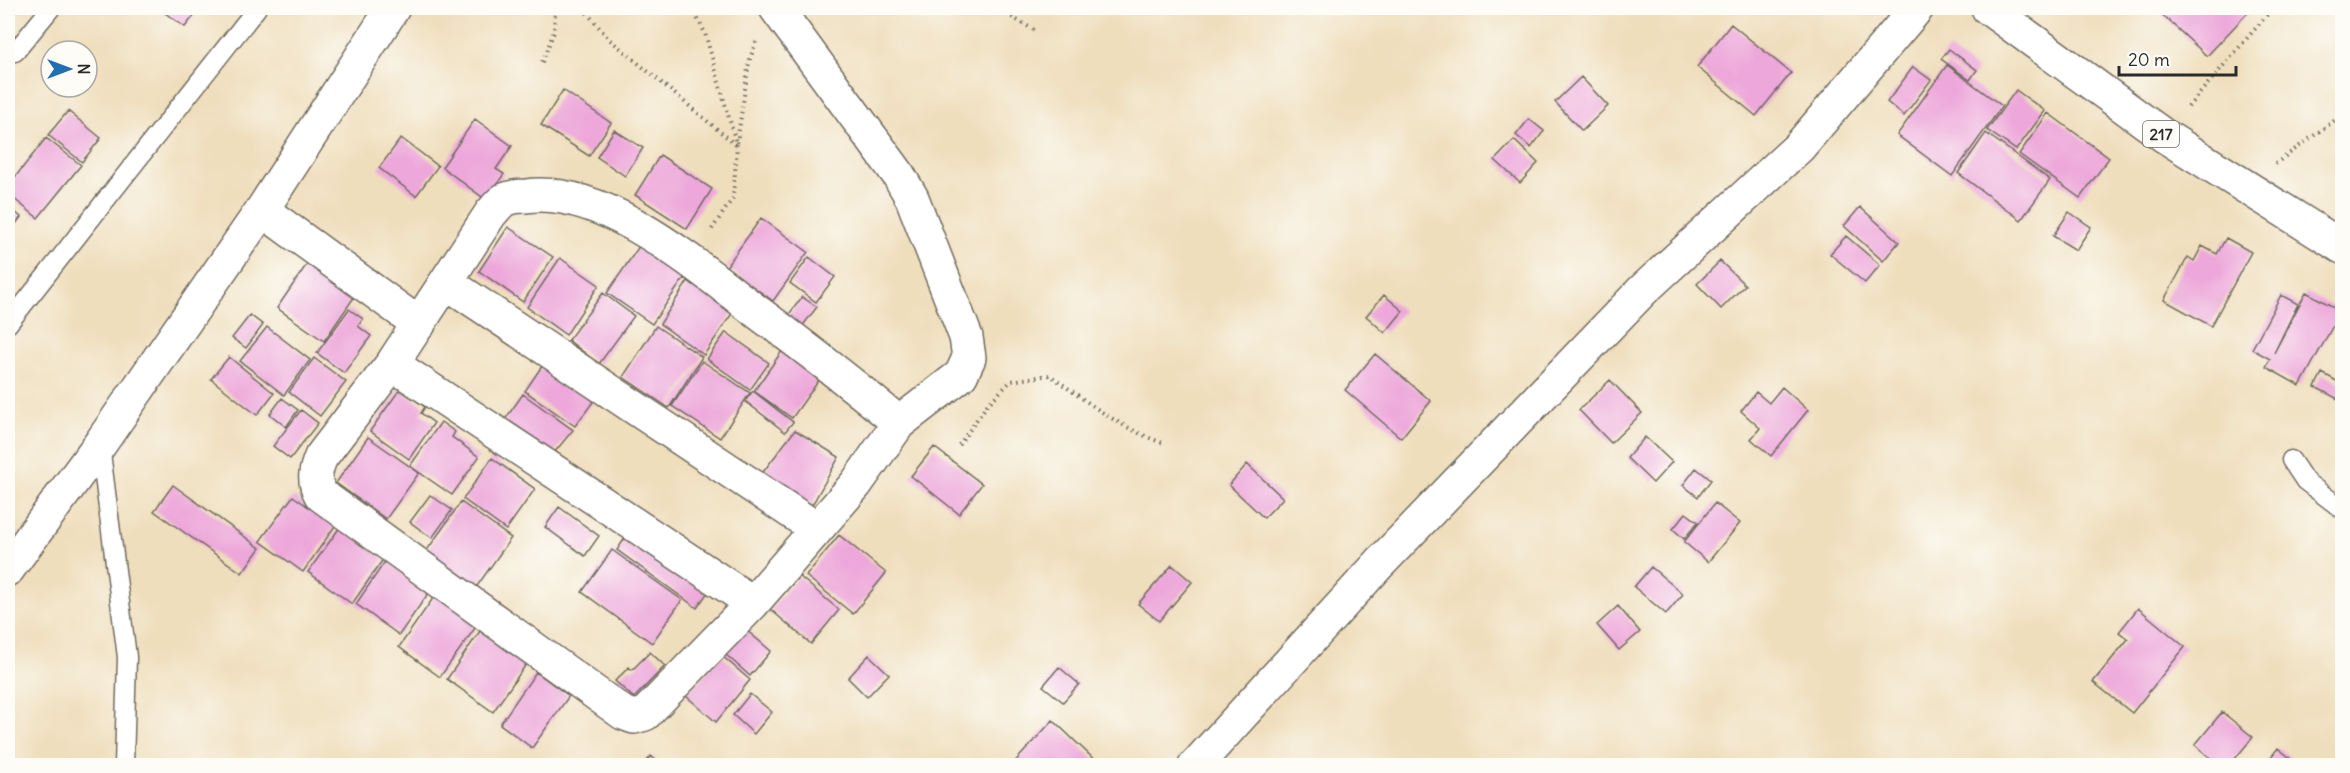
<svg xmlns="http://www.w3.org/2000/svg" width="2350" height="773" viewBox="0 0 2350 773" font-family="Delius,sans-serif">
<rect width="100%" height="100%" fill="#fdfcf7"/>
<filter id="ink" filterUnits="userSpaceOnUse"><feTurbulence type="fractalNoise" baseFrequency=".0167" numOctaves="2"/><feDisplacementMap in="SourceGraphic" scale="12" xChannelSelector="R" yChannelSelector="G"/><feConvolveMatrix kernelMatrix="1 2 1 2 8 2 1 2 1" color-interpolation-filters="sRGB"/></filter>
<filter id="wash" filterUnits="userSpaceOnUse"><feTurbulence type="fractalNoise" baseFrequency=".008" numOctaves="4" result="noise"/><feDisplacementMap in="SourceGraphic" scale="24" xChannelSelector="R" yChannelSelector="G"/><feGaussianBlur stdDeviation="1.35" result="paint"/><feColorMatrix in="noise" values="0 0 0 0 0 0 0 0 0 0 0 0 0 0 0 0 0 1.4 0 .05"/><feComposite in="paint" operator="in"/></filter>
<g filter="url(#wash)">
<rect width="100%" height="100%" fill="#efdebc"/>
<g id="blocks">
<!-- building -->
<path fill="#eda7da" d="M158 8H200L185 27Z
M2155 8H2252L2207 56Z
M1731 24 1791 73 1756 116 1697 67Z
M1949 49 1977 70 1970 80 1941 59Z
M1947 65 2002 106 1952 176 1897 135Z
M1913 67 1931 80 1904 116 1887 102Z
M1581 77 1608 106 1582 131 1555 102Z
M563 90 611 123 589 156 541 125Z
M2016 90 2045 111 2016 150 1987 130Z
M68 111 101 138 82 162 48 135Z
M2048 113 2109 158 2080 198 2019 154Z
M475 119 512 146 496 169 504 174 486 200 442 167Z
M1529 119 1544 131 1531 148 1516 135Z
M614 130 643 148 625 176 597 157Z
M1986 133 2050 180 2021 220 1958 173Z
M46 138 81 165 38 218 8 194V186Z
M401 138 438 166 416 196 379 168Z
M1514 140 1538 163 1520 183 1495 160Z
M660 155 712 189 687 229 635 195Z
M8 206 21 217 8 234Z
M1860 207 1899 242 1883 261 1844 226Z
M2069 212 2091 227 2076 250 2053 236Z
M761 218 808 252 773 301 726 267Z
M508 227 553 257 523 302 479 271Z
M1846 236 1880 265 1865 283 1830 254Z
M2226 238 2251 252 2211 326 2164 300 2188 257 2194 261 2202 246 2217 254Z
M642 242 687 274 652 324 607 293Z
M809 257 835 277 816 302 790 283Z
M560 258 599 285 566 335 527 307Z
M309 261 357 293 324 341 277 308Z
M1720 261 1745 285 1721 309 1697 284Z
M688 281 733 312 704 355 660 324Z
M2306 292 2341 311 2300 386 2266 367 2270 359 2252 349 2281 295 2298 304 2274 353Z
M603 293 634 316 599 364 568 340Z
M1384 295 1403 311 1385 333 1366 316Z
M802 297 817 307 801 328 787 317Z
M349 309 363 319 358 326 371 336 344 373 317 353Z
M250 315 263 325 246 348 232 338Z
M656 326 702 357 669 408 623 377Z
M267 327 310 360 284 395 240 361Z
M726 332 769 363 750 390 707 359Z
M784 348 822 376 792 418 754 391Z
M1375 354 1431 401 1401 438 1345 390Z
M229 357 274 393 257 415 211 379Z
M314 358 346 382 320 416 289 392Z
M702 361 750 393 720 438 672 406Z
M544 363 596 398 575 426 525 391Z
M2322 373 2342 384V390L2338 399 2315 387Z
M1610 380 1642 413 1611 443 1579 410Z
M1782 387 1808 410 1771 456 1751 439 1760 428 1741 411 1756 392 1769 403Z
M400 389 425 407 421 413 434 423 409 459 370 431Z
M753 391 793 422 785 432 745 401Z
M523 394 573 430 549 459 501 425Z
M282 398 298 410 286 427 270 414Z
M301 410 318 423 290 459 273 446Z
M441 422 455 432 452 437 479 457 452 495 410 466Z
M795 430 839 457 812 505 760 476Z
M368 437 419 473 386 519 336 483Z
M1645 437 1672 462 1653 483 1627 458Z
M934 447 982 484 959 514 911 476Z
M492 458 535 489 506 530 463 499Z
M1247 464 1283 498 1264 518 1229 485Z
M1696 468 1711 480 1698 497 1683 485Z
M173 485 260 548 242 573 154 511Z
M430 495 452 510 432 538 410 522Z
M293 496 335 526 303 572 260 541Z
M461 502 511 538 475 589 425 553Z
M1715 503 1740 523 1708 562 1684 542Z
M559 507 599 536 585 556 545 527Z
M1686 513 1698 522 1684 539 1673 529Z
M340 527 384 558 352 604 308 572Z
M627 535 708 592 697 608 617 550Z
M839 535 886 573 853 614 806 576Z
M612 550 682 600 652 643 582 592Z
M386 560 430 591 399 635 356 604Z
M1172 565 1192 582 1159 621 1138 604Z
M1651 567 1683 594 1666 614 1634 587Z
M799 576 839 610 811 644 770 609Z
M436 594 478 624 440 677 399 647Z
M1618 606 1640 632 1619 650 1597 625Z
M2138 608 2185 647 2132 713 2093 682 2128 639 2119 632Z
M745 629 771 651 750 676 725 654Z
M480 631 527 663 493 712 447 679Z
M650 652 665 666 634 698 615 681 629 667 632 670Z
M721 655 750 680 716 722 686 696Z
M869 655 889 674 867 697 848 678Z
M1059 667 1079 684 1063 702 1043 686Z
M536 672 569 696 532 748 500 724Z
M750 694 772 712 754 734 733 715Z
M2222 712 2253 737 2229 766H2220L2195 745Z
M1053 720 1101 766H1011Z
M2278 748 2300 766H2264Z
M651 756 662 766H643Z"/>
</g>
</g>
<g filter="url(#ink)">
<use href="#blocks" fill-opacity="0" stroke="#706a5e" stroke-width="1.5"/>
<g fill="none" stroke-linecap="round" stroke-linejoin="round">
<!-- lane casing -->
<g stroke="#706a5e" stroke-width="21">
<path id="lane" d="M15 52 51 8
M8 324 257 8
M100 445 127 657 124 766
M2291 460 2305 481 2342 509"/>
</g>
<!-- street casing -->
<g stroke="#706a5e" stroke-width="36">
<path id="street" d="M776 8 898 174 912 198 966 337 969 358 961 375 899 423 856 484 753 603 645 714 634 717 623 713 321 495C313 481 315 471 321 457L392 364 491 213C495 209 499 203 504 200 510 197 520 196 526 196 605 185 700 269 760 314 807 349 854 385 899 423
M262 210 419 324
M446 282 817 529
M392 364 753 603
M8 569 100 444 262 210 393 8
M1195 766 1380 563 1643 290 1799 147 1917 8"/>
</g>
<!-- primary casing -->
<g stroke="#706a5e" stroke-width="36">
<path id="primary" d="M1988 8 2163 135 2342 247"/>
</g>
<!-- path -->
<path stroke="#706a5e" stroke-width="4" stroke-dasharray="1.5 4.5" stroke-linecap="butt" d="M583 8 608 38 736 145
M692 8 705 33 737 146 733 198 710 232
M996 8 1036 31
M542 62 554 32 555 8
M2188 107 2273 8
M737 143 749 62 756 42
M2275 164 2342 115
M959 445 987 405 1011 381 1050 375C1087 402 1120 428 1163 443"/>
<!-- lane -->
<use href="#lane" stroke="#fff" stroke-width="18"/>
<!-- street -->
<use href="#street" stroke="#fff" stroke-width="33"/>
<!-- primary -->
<use href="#primary" stroke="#fff" stroke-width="33"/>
</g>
</g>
<g text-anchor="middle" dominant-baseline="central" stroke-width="6" stroke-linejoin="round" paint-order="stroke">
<!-- shield labels -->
<rect fill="#fdfcf7" stroke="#6a6a68" stroke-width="1.5" x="2143" y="121" width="36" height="26" rx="4.5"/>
<g font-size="16" font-weight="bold" fill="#2b2b2b">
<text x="2161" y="134">217</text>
</g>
</g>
<!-- margin -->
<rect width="2350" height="773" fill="none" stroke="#fdfcf7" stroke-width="30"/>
<!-- north arrow -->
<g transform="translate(69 69) rotate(90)"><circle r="28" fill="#fdfcf7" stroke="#a9a8a5" stroke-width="1.5"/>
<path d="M0-4.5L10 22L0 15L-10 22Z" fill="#1f6fb2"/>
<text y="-9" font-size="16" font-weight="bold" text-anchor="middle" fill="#2b2b2b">N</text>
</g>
<!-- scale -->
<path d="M2119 66v9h117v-9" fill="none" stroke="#2b2b2b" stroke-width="3"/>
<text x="2128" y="66" font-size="18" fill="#2b2b2b" stroke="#fdfcf7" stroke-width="4.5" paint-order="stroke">20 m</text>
</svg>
